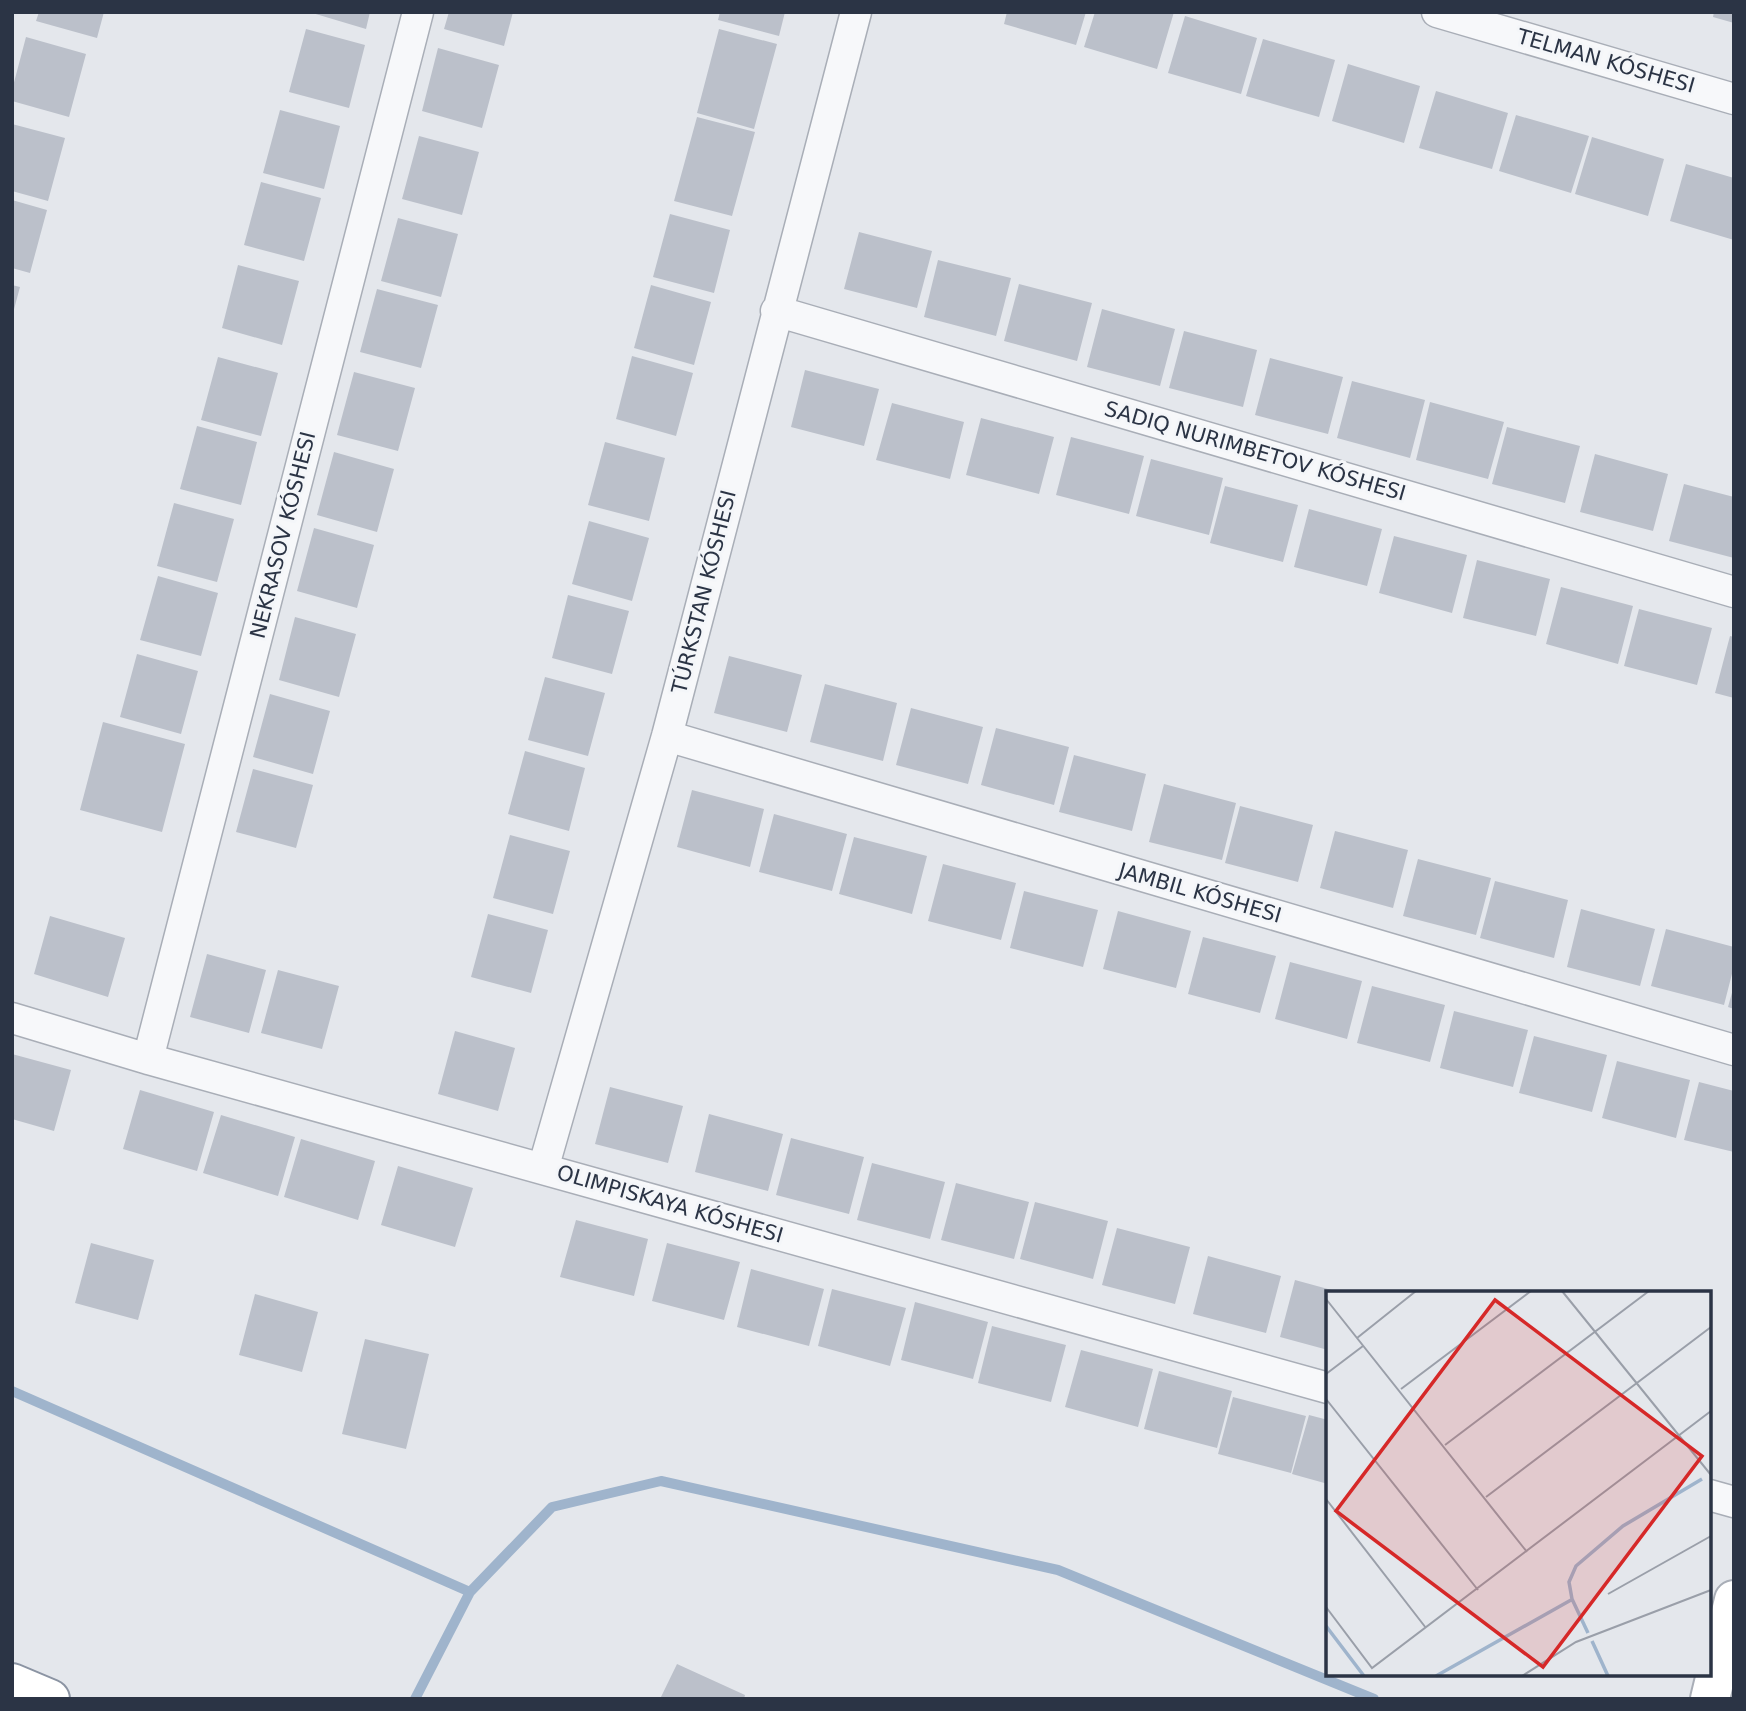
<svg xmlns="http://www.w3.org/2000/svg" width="1746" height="1711" viewBox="0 0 1746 1711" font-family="'DejaVu Sans',sans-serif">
<rect width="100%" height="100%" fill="#e4e7ec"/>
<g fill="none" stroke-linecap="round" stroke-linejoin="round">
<!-- stream -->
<path stroke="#9fb4cc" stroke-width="10" d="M12 1391 470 1592
M415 1699 470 1592 552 1507 661 1481 1058 1570 1374 1699"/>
</g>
<!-- building -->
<path fill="#bbc0ca" d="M39 12H104L97 38 36 21Z
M309 12H370L366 29Z
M449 12H513L504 46 444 29Z
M720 12H785L779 36 718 20Z
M1007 12H1086L1076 45 1004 24Z
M1095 12H1174L1157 69 1084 47Z
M1714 12H1734V23L1713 17Z
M1185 16 1257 38 1241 94 1168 73Z
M306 29 365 45 349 108 289 92Z
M719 29 777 44 754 129 697 113Z
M26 37 86 54 69 117 12 101V90Z
M1263 39 1335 60 1319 117 1246 96Z
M438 48 499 65 482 128 422 111Z
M1348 64 1420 86 1404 143 1332 121Z
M1436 91 1508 113 1492 169 1419 148Z
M280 110 340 126 324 189 263 173Z
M1516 115 1589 136 1571 193 1499 171Z
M697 117 755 132 732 216 674 201Z
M12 124 65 138 48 201 12 191Z
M419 136 479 152 462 215 402 199Z
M1592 137 1664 159 1648 216 1575 194Z
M1686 164 1734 178V240L1670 221Z
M261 182 321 198 304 261 244 245Z
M12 200 47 210 30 273 12 268Z
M670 214 730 230 714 293 653 277Z
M398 218 458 234 441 297 381 281Z
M859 232 932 251 917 308 844 289Z
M938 260 1011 278 996 336 924 317Z
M238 265 299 281 282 345 222 328Z
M1019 284 1092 303 1077 361 1004 341Z
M12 285 20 287 13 313H12Z
M651 285 711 302 694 365 634 348Z
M377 289 438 305 421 368 360 352Z
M1102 309 1175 329 1160 386 1087 367Z
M1184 331 1257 350 1243 407 1169 388Z
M632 356 693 373 676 436 616 419Z
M218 357 278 373 261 436 201 420Z
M1270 358 1343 377 1328 434 1255 415Z
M805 370 879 389 864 446 791 427Z
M354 372 415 388 398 451 337 435Z
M1352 381 1425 400 1410 458 1337 438Z
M1430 402 1504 422 1488 479 1416 460Z
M892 403 964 422 950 479 876 460Z
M981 418 1054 437 1039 494 966 475Z
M197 426 257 442 241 505 180 489Z
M1507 427 1580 446 1565 503 1492 484Z
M1071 437 1144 456 1129 514 1056 495Z
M605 442 665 458 649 521 588 505Z
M334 452 394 469 377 532 317 515Z
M1595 454 1668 474 1653 531 1580 512Z
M1151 459 1223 478 1209 535 1136 516Z
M1684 484 1734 497V558L1669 541Z
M1225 486 1298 505 1283 562 1210 543Z
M174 503 234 519 217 582 157 566Z
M1309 509 1382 529 1367 586 1294 567Z
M589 521 649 538 632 601 572 584Z
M314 528 374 545 357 608 297 591Z
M1394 536 1467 555 1452 613 1379 593Z
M1477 560 1550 579 1536 636 1463 618Z
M158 576 218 593 201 656 140 640Z
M1561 587 1633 606 1618 664 1546 644Z
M568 595 629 611 612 674 552 658Z
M1639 609 1712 628 1697 685 1624 666Z
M295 617 356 634 339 697 279 680Z
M1730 636 1734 637V698L1715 693Z
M137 654 198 671 181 734 120 717Z
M729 656 802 675 787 732 714 713Z
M545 677 605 693 588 756 528 740Z
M825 684 897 703 883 761 810 742Z
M270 694 330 711 313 774 253 757Z
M911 708 983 727 968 784 896 765Z
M103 722 185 744 162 832 80 810Z
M996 728 1069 747 1054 805 981 785Z
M525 751 585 768 569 831 508 814Z
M1074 755 1146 774 1132 831 1059 812Z
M253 769 313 785 296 848 236 832Z
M1164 784 1236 803 1222 860 1149 842Z
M692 790 764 809 750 867 677 847Z
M1240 806 1313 825 1298 882 1225 863Z
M774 814 847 834 832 891 759 872Z
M1335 831 1408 850 1393 908 1320 888Z
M510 835 570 851 553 914 493 898Z
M854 837 927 856 912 914 839 894Z
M1418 859 1491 878 1476 935 1403 916Z
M943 864 1016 883 1001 940 928 921Z
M1495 881 1568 900 1554 958 1480 938Z
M1024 891 1098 910 1083 967 1010 948Z
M1581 909 1655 929 1640 986 1567 967Z
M1118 911 1191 931 1176 988 1103 969Z
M488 914 548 930 531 993 471 977Z
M50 916 125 938 108 997 34 974Z
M1666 929 1734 947V966L1724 1005 1651 986Z
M1203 937 1276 956 1260 1013 1188 994Z
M207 954 266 970 249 1033 190 1017Z
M1290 962 1362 981 1347 1039 1275 1019Z
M278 970 339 986 322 1049 261 1033Z
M1372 986 1445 1005 1430 1062 1357 1043Z
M1733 989H1734V1009L1728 1007Z
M1454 1011 1528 1030 1513 1087 1440 1068Z
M455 1031 515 1048 498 1111 438 1094Z
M1534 1036 1607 1055 1592 1112 1519 1093Z
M12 1054 71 1070 54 1131 12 1119Z
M1617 1061 1690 1080 1676 1138 1602 1118Z
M1699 1082 1734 1091V1152L1684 1140Z
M610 1087 683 1106 668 1163 595 1144Z
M140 1090 214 1112 197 1171 123 1149Z
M709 1114 783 1134 768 1191 695 1172Z
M221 1115 295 1137 278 1196 203 1173Z
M791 1138 864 1157 849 1214 776 1195Z
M301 1139 375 1161 358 1220 284 1197Z
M872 1163 945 1182 930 1239 857 1220Z
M398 1166 473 1188 455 1247 381 1225Z
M956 1183 1029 1202 1014 1259 941 1240Z
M1035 1202 1108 1221 1093 1279 1020 1259Z
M576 1220 648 1239 634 1296 560 1277Z
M1117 1228 1190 1247 1175 1304 1102 1285Z
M91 1243 154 1260 138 1320 75 1303Z
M667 1243 740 1262 724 1320 652 1301Z
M1208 1256 1281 1276 1266 1333 1193 1314Z
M751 1269 824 1289 809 1346 737 1327Z
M1295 1280 1339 1292 1328 1293V1350L1280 1337Z
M832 1289 906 1308 890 1366 818 1346Z
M255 1294 318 1312 302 1372 239 1355Z
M915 1302 988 1322 973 1379 901 1360Z
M992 1326 1066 1345 1051 1402 978 1383Z
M365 1339 429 1354 406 1449 342 1434Z
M1081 1350 1153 1369 1138 1427 1065 1407Z
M1159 1371 1232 1391 1217 1448 1144 1429Z
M1233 1397 1306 1416 1291 1473 1218 1454Z
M1309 1415 1328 1420V1484L1292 1474Z
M677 1664 745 1695 744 1699H660Z"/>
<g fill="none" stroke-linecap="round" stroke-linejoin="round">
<!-- street casing -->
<g stroke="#a9aeb7" stroke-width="33">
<path id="street" d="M1437 12 1734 99
M776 311 1734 592
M667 736 1734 1050
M12 1018 148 1059 1328 1388
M148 1059 418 12
M543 1169 667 736 856 12
M1709 1495 1734 1502"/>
</g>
<!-- secondary casing -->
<g stroke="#a9aeb7" stroke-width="42">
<path id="secondary" d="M1710 1699 1734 1600"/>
</g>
<!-- highway casing -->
<g stroke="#8b94a3" stroke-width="42">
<path id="highway" d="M12 1683 50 1699"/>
</g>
<!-- street -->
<use href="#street" stroke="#f7f8fa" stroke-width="30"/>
<!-- secondary -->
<use href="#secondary" stroke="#fff" stroke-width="38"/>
<!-- highway -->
<use href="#highway" stroke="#fff" stroke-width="38"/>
</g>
<g text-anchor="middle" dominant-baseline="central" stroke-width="6" stroke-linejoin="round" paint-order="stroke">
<!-- street labels -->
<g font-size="21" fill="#2b3445" stroke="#f4f6f9">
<text transform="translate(1606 61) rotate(16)">TELMAN KÓSHESI</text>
<text transform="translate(1255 451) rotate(16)">SADIQ NURIMBETOV KÓSHESI</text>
<text transform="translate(283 535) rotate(-76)">NEKRASOV KÓSHESI</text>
<text transform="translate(704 592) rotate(-76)">TÚRKSTAN KÓSHESI</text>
<text transform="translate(1200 893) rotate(16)">JAMBIL KÓSHESI</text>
<text transform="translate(670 1204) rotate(16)">OLIMPISKAYA KÓSHESI</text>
</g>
</g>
<!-- overview -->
<g transform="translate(1326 1291)">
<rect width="385" height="385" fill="#e4e7ec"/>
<path fill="none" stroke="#9fb4cc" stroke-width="3.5" d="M0 335 38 385M262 342 246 308 243 291 250 275 297 235 376 188M266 350 282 385M110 385 245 309"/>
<path fill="none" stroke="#9a9fa9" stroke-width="2" d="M236 0 385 184M0 8 201 261M31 47 90 0M0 83 37 55M75 98 205 0M0 108 152 299M119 154 323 0M160 206 385 36M0 208 100 337M282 303 385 245M0 316 46 377 385 120M196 385 250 351 385 299"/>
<path fill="#d62828" fill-opacity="0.15" stroke="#d62828" stroke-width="3.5" d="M169 9 376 165 217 376 10 220Z"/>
<rect width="385" height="385" fill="none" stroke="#2b3445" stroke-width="3.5"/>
</g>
<!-- border -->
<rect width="1746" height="1711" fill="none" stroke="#2b3445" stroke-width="28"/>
</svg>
